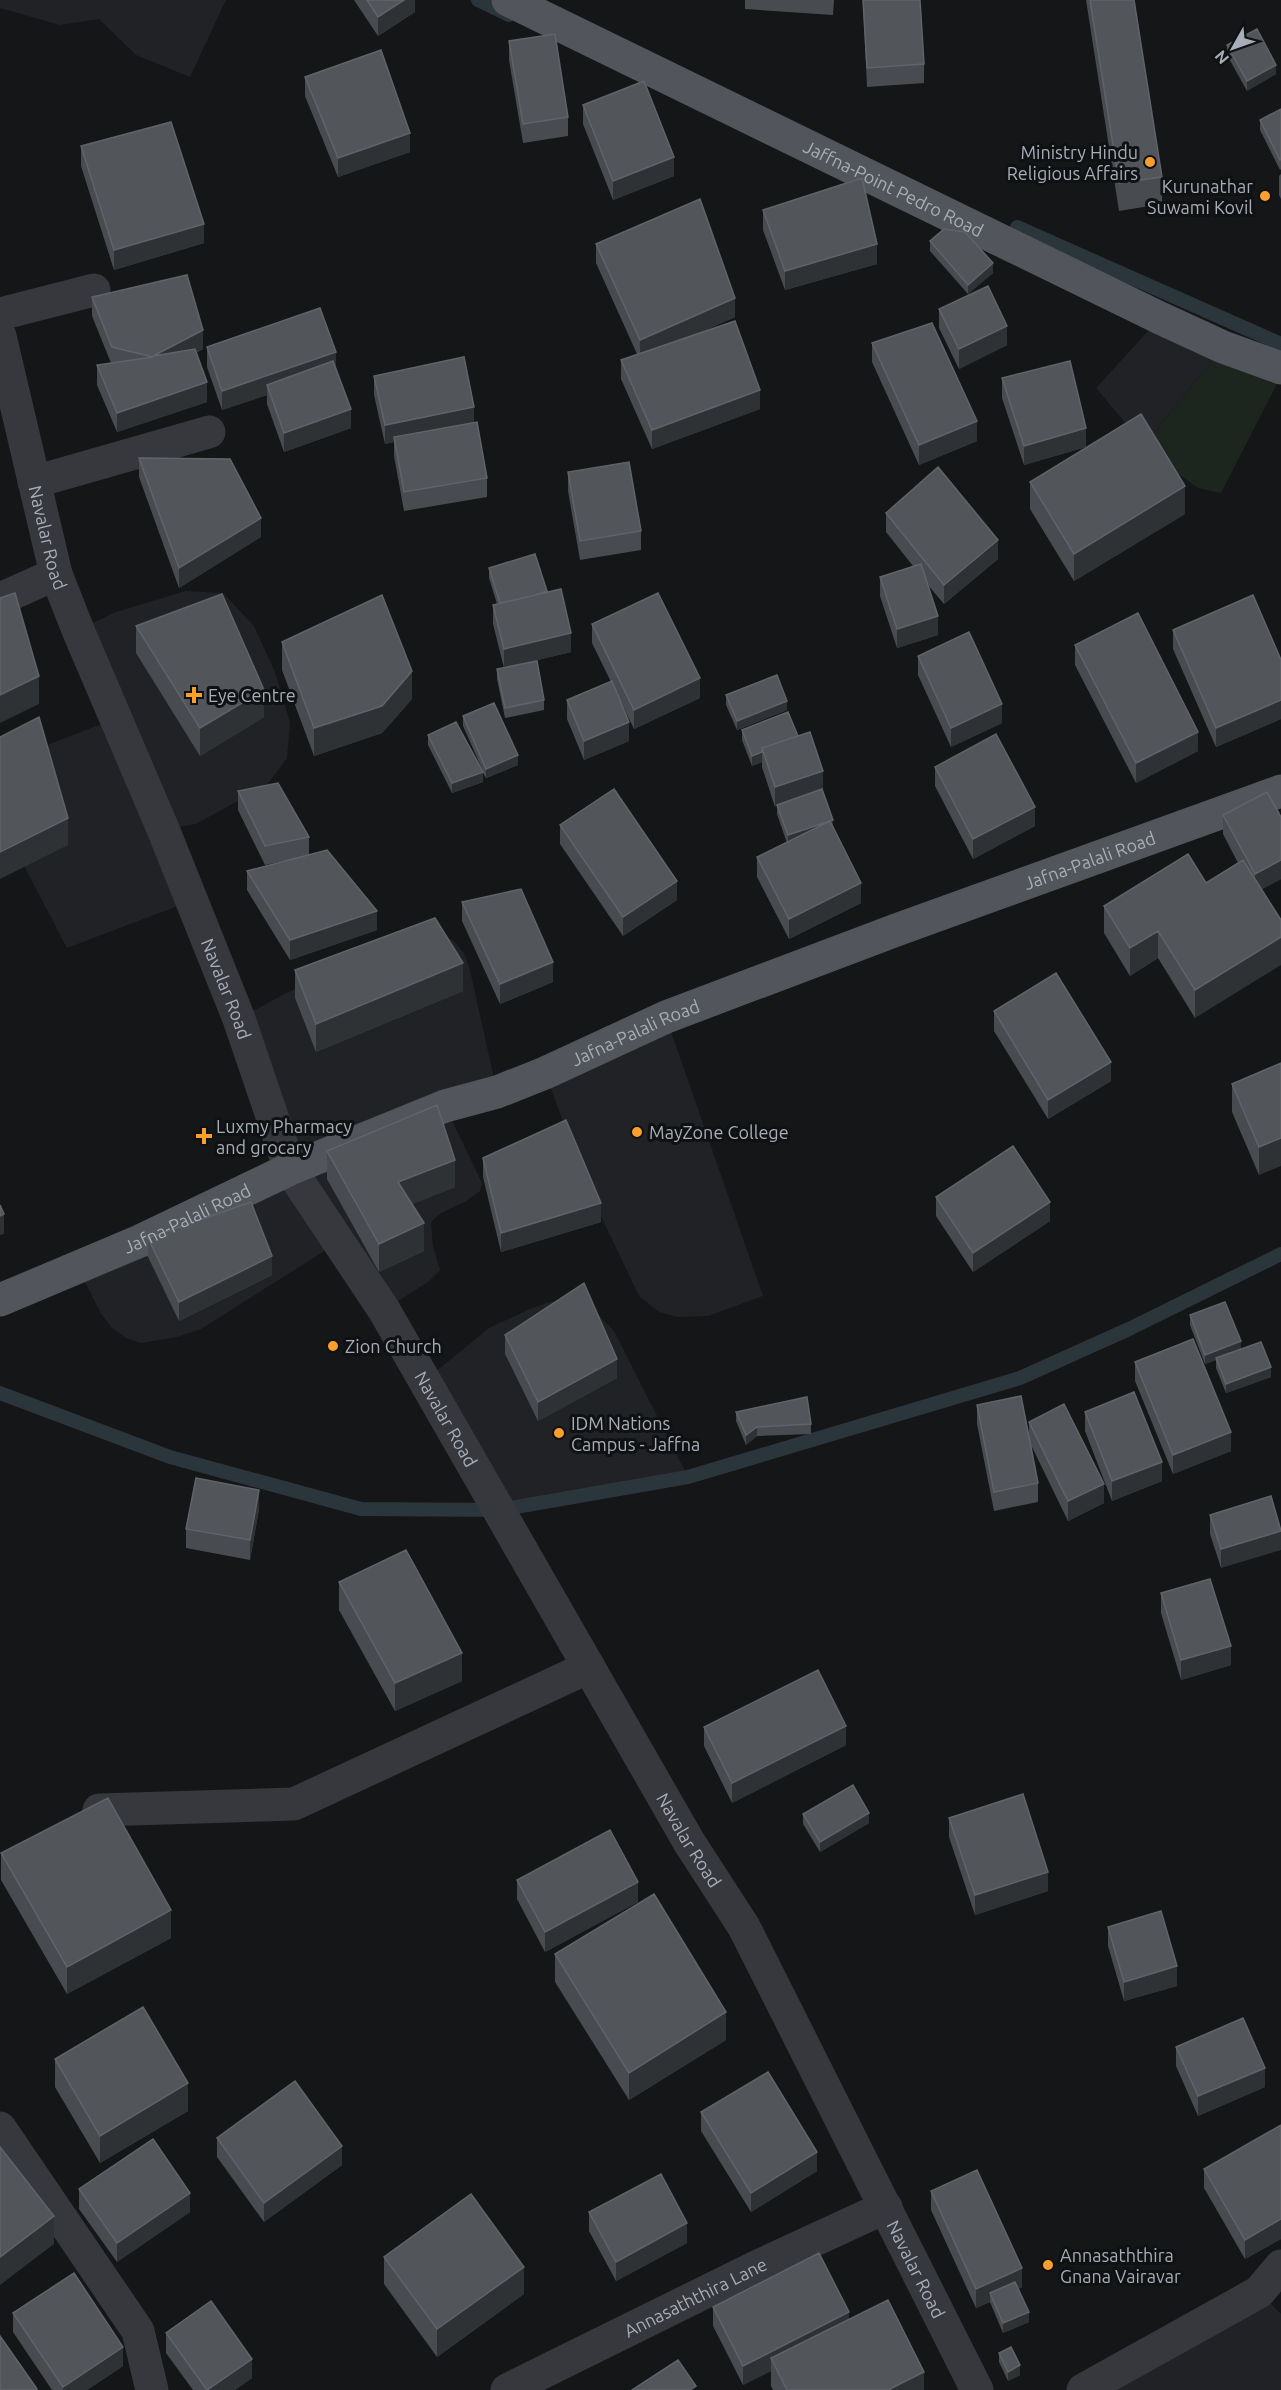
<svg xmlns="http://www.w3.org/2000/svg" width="1281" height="2390" viewBox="0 0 1281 2390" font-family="Ubuntu,sans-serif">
<rect width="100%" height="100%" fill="#151618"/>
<!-- built -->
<path fill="#212225" d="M0 0H226L190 77 136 55 99 19 60 25 0 8Z
M1160 318 1223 347 1150 438 1128 426 1096 388Z
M186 591 223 593 254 626 275 672 290 723 287 758 267 785 196 824 164 829 191 901 67 948 0 820 14 758 117 718 78 630 116 612Z
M441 936 453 940 464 953 470 970 497 1092 445 1106 482 1183 480 1191 465 1202 441 1213 431 1222 433 1246 440 1270 428 1282 384 1310 337 1243 201 1329 177 1337 141 1343 126 1338 111 1327 100 1312 78 1268 290 1169 239 1019 286 993 335 973Z
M666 1017 763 1296 708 1316 677 1317 659 1312 639 1296 589 1191 545 1073Z
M570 1299 593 1309 614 1331 688 1477 499 1510 423 1382 489 1328 530 1309 549 1302Z
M1259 2292 1281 2314V2390H1083Z"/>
<!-- green -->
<path fill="#1d261e" d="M1223 347 1281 376 1221 493 1198 488 1173 470 1150 438Z"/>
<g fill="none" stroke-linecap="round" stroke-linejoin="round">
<!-- stream -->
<path stroke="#2b363c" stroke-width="14" d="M478 0 509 15
M1017 227 1281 344
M0 1393 170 1457 361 1509 499 1510 688 1477 1020 1378 1129 1329 1281 1254"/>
<!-- minor -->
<g stroke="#36383d" stroke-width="33">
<path d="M0 314 94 290"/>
<path d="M34 482 209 432"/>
<path d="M0 599 56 574"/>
<path d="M99 1810 294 1804 589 1667"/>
<path d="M0 2128 138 2331 152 2390"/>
<path id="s1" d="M507 2390 756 2267 886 2207"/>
<path d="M1083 2390 1259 2292 1281 2266"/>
</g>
<!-- tertiary -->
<path stroke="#36383d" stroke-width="33" id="s2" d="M0 336 56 574 78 630 163 829 239 1019 290 1169 384 1310 689 1842 744 1927 977 2390"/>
<!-- primary -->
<g stroke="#52555c" stroke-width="33">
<path id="s3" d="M508 0 1160 318 1223 347 1281 368"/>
<path id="s4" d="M0 1300 140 1241 290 1169 445 1106 497 1092 545 1073 666 1017 899 929 1281 791"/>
</g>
</g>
<!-- wall -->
<path fill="#484b50" d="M354 0H415V12L378 36Z
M745 0H834L833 15 745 9Z
M863 0H920L924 64V83L867 87Z
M1086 0H1134L1162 177V204L1119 211Z
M509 41 568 117V136L523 143 509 60Z
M1227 45 1276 74 1247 91 1227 55Z
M305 77 410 152 338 177 305 96Z
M583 105 674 176 613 200 583 124Z
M1281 109V169L1280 170 1260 130V120Z
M81 146 204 243 114 270 81 166Z
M1281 174V199L1279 195V176Z
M763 210 877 264 785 290 763 230Z
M930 241 993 273 968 294 930 251Z
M596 244 735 317 699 333 760 409 652 449 621 379V360L637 354 596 263Z
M92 297 203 349 196 353 207 402 117 432 97 385V365L111 363 92 316Z
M939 309 1007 345 959 369 939 328Z
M872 343 977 441 919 465 872 362Z
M207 347 336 369 351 428 284 452 267 404V395L222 410 207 367Z
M374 376 474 423 487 478V497L404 511 394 456V442L385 444 374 395Z
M1002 378 1086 447 1024 465 1002 398Z
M139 458 261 537 179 588 139 477Z
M568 472 641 531V550L580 560 568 491Z
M1030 482 1185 514 1074 581 1030 509Z
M886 513 998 559 944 604 927 584 938 635 897 648 880 596V577L913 566 886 532Z
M489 568 547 593 571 652 508 667 544 700V710L505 718 497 679V669L504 668 493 624V605L497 604 489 578Z
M592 624 700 698 634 729 620 700 629 741 584 760 567 719V700L611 682 592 643Z
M136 626 264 717 200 756 136 653Z
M1173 630 1281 660V719L1216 747 1173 649Z
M282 642 412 699 382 733 314 756 282 670Z
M1075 645 1198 751 1136 783 1075 665Z
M918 656 1002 723 951 747 918 675Z
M726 695 787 710 737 730 726 705Z
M463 716 518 765 486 778 483 773V782L452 793 428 745V735L483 771 463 726Z
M742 730 798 736 823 790V791L833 827 861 903 789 939 757 877V857L787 843 777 814V806L775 807 762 767V762L752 766 742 740Z
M935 767 1035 826 973 859 935 786Z
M238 791 309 837V855L377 930 290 960 247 890V871L284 861 265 865 238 810Z
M1223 815 1281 879 1262 889 1195 1018 1158 958 1130 976 1104 933V906L1206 883 1238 863 1223 834Z
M560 825 677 900 623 936 560 844Z
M462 902 553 982 500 1004 462 921Z
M295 970 463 991 316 1052 295 998Z
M994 1011 1111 1081 1048 1119 994 1031Z
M1281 1063 1259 1175 1232 1112V1084Z
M327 1151 455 1187 412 1204 424 1251 379 1272 327 1179Z
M483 1158 601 1222 501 1252 483 1177Z
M936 1197 1050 1221 973 1272 936 1216Z
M148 1238 272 1275 179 1321 148 1257Z
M1190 1315 1241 1349 1271 1377 1226 1393 1216 1368V1360L1205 1364 1190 1325Z
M505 1335 617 1378 538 1421 505 1354Z
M1135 1362 1231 1451 1173 1474 1135 1381Z
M977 1405 1029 1434V1422L1104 1503 1068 1521 1031 1445 1038 1483V1502L994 1511 977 1424Z
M736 1412 811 1424V1434L757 1436 746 1445 736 1421Z
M1085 1412 1162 1481 1112 1501 1085 1431Z
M1271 1496 1221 1568 1210 1534V1515Z
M259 1509 250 1560 186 1548V1529Z
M339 1582 462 1681 395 1711 339 1610Z
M1161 1593 1231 1665 1181 1680 1161 1613Z
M704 1727 846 1745 732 1803 704 1746Z
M803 1814 869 1823 820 1852 803 1824Z
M949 1818 1048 1891 975 1915 949 1837Z
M1 1853 171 1938 67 1994 1 1880Z
M517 1880 638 1902 545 1952 517 1899Z
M1108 1927 1177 1986 1124 2001 1108 1946Z
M555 1954 726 2040 629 2100 555 1982Z
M1176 2047 1265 2087 1198 2116 1176 2066Z
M55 2059 188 2111 100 2163 55 2087Z
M701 2112 817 2171 751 2212 701 2131Z
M1281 2125V2239L1245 2259 1204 2188V2169Z
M217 2138 342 2165 264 2222 217 2157Z
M79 2189 190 2212 117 2262 79 2209Z
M931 2191 1022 2287 1018 2289 1029 2322 1003 2333 990 2302 976 2308 931 2210Z
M589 2212 687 2243 616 2281 589 2231Z
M384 2257 524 2294 437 2357 384 2284Z
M713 2307 849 2319 924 2390H773L771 2386V2371L743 2385 713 2326Z
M13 2313 123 2366 87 2390H52L13 2332Z
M166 2333 252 2378 235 2390H193L166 2353Z
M999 2353 1020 2375 1008 2381 999 2362Z"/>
<!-- shaded-wall -->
<path fill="#2f3235" d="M404 0H415V12L378 36V17Z
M1276 65V74L1247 91V81Z
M410 133V152L338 177V158Z
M674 157V176L613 200V181Z
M204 224V243L114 270V250Z
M877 244V264L785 290V271Z
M993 263V273L968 294V285Z
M735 298V317L640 360V340Z
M1007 326V345L959 369V349Z
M203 330V349L153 376V356Z
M336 352V371L267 385V395L222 410V391Z
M207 382V402L117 432V413Z
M760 390V409L652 449V430Z
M474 407V426L394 437V442L385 444V425Z
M351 409V428L284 452V433Z
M977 421V441L919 465V445Z
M1086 428V447L1024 465V446Z
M1185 486V514L1074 581V554Z
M261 518V537L179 588V568Z
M998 540V559L944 604V585Z
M938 616V635L897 648V629Z
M571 633V652L504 668V649Z
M412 671V699L382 733 314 756V728Z
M39 676V704L0 723V695Z
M700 678V698L634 729V710Z
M264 690V717L200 756V728Z
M1281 700V719L1216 747V728Z
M787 701V710L737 730V721Z
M1002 704V723L951 747V728Z
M629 722V741L584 760V741Z
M1198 732V751L1136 783V763Z
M762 752V762L752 766V756Z
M518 755V765L486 778V769Z
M823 771V790L775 807V787Z
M483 772V782L452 793V783Z
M1035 807V826L973 859V839Z
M68 818V845L0 879V852Z
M833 820V830L788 845V835Z
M1281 860V879L1255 893V874Z
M677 881V900L623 936V917Z
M861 883V903L789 939V919Z
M377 911V930L290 960V940Z
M1158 931V958L1130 976V948Z
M1281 937V965L1195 1018V990Z
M553 962V982L500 1004V984Z
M463 963V991L316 1052V1024Z
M1111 1062V1081L1048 1119V1100Z
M1281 1138V1166L1259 1175V1147Z
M455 1160V1187L398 1210V1182Z
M1050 1202V1221L973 1272V1253Z
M601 1203V1222L501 1252V1233Z
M4 1214V1234L0 1235V1216Z
M424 1223V1251L379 1272V1244Z
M272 1256V1275L179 1321V1302Z
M1241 1341V1351L1205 1364V1355Z
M617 1359V1378L538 1421V1402Z
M1271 1367V1377L1226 1393V1384Z
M757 1427V1436L746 1445V1435Z
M1231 1432V1451L1173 1474V1455Z
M1162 1462V1481L1112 1501V1481Z
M1104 1484V1503L1068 1521V1501Z
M259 1490V1509L250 1560V1540Z
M1281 1531V1550L1221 1568V1549Z
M1231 1646V1665L1181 1680V1660Z
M462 1653V1681L395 1711V1683Z
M846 1726V1745L732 1803V1783Z
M869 1813V1823L820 1852V1842Z
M1048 1872V1891L975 1915V1895Z
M638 1882V1902L545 1952V1932Z
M171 1910V1938L67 1994V1967Z
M1177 1966V1986L1124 2001V1982Z
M726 2012V2040L629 2100V2073Z
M1265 2068V2087L1198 2116V2096Z
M188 2083V2111L100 2163V2136Z
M342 2146V2165L264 2222V2203Z
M817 2152V2171L751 2212V2193Z
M190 2193V2212L117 2262V2243Z
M54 2216V2244L0 2285V2257Z
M1281 2219V2239L1245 2259V2240Z
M687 2223V2243L616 2281V2262Z
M524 2267V2294L437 2357V2329Z
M1022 2268V2287L993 2300 990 2293V2302L976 2308V2289Z
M849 2312V2332L771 2358V2371L743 2385V2366Z
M1029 2312V2322L1003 2333V2323Z
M123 2347V2366L87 2390H63V2387Z
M252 2359V2378L235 2390H208Z
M1020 2365V2375L1008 2381V2372Z
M924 2372V2390H888Z"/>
<!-- building -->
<path fill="#52565b" stroke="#60646a" stroke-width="1.5" d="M367 0H404L378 17Z
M863 0H920L924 64 867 68Z
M1090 0H1134L1162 177 1119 183Z
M1257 29 1276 65 1247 81 1227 45Z
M555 34 568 117 523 124 509 41Z
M381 50 410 133 338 158 305 77Z
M644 81 674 157 613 181 583 105Z
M1281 109V159L1280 160 1260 120Z
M171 122 204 224 114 250 81 146Z
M862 178 877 244 785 271 763 210Z
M700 199 735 298 640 340 596 244Z
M944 229 965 232 993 263 968 285 930 241Z
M187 275 203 330 153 356 195 349 207 382 117 413 97 365 153 357 112 347 92 297Z
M988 286 1007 326 959 349 939 309Z
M320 308 336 352 222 391 207 347Z
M735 321 760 390 652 430 621 360Z
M932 323 977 421 919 445 872 343Z
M464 357 474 407 385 425 374 376Z
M333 361 351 409 284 433 267 385Z
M1070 361 1086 428 1024 446 1002 378Z
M1141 414 1185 486 1074 554 1030 482Z
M477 422 487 478 404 492 394 437Z
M139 458 230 459 261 518 179 568Z
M629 462 641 531 580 541 568 472Z
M938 467 998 540 944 585 886 513Z
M535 554 547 591 532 596 500 603 489 568Z
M921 564 938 616 897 629 880 577Z
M561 589 571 633 504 649 493 605Z
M15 593 39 676 0 695V598Z
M658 593 700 678 634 710 592 624Z
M222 594 264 690 200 728 136 626Z
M382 595 412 671 382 706 314 728 282 642Z
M1253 595 1281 660V700L1216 728 1173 630Z
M1138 613 1198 732 1136 763 1075 645Z
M969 632 1002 704 951 728 918 656Z
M537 661 544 700 505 708 497 669Z
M777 675 787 701 737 721 726 695Z
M612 681 629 722 584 741 567 700Z
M494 703 518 755 486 769 463 716Z
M788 712 798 736 762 748V752L752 756 742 730Z
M39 717 68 818 0 852V737Z
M456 722 483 772 452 783 428 735Z
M810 732 823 771 775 787 762 748Z
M996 734 1035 807 973 839 935 767Z
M278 783 309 837 265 846 238 791Z
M614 789 677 881 623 917 560 825Z
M822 789 833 820 788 835 777 805Z
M1267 792 1281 817V860L1255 874 1223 815Z
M830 821 861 883 789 919 757 857Z
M327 850 377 911 290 940 247 871Z
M1188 854 1206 883 1243 860 1281 920V937L1195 990 1158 931 1130 948 1104 906Z
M521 889 553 962 500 984 462 902Z
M435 918 463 963 316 1024 295 970Z
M1056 973 1111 1062 1048 1100 994 1011Z
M1281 1063V1138L1259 1147 1232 1084Z
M437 1105 455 1160 398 1182 424 1223 379 1244 327 1151Z
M566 1120 601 1203 501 1233 483 1158Z
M1013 1146 1050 1202 973 1253 936 1197Z
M251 1202 272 1256 179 1302 148 1238Z
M0 1205 4 1214 0 1216Z
M584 1283 617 1359 538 1402 505 1335Z
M1225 1302 1241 1341 1205 1355 1190 1315Z
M1193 1339 1231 1432 1173 1455 1135 1362Z
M1261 1342 1271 1367 1226 1384 1216 1358Z
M1134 1392 1162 1462 1112 1481 1085 1412Z
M1021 1396 1038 1483 994 1492 977 1405Z
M807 1397 811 1424 757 1427 746 1435 736 1412Z
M1064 1404 1104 1484 1068 1501 1029 1422Z
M196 1478 259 1490 250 1540 186 1529Z
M1271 1496 1281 1531 1221 1549 1210 1515Z
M406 1550 462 1653 395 1683 339 1582Z
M1210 1579 1231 1646 1181 1660 1161 1593Z
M818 1670 846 1726 732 1783 704 1727Z
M853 1785 869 1813 820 1842 803 1814Z
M1023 1794 1048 1872 975 1895 949 1818Z
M108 1798 171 1910 67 1967 1 1853Z
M610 1830 638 1882 545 1932 517 1880Z
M654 1894 726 2012 629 2073 555 1954Z
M1161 1911 1177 1966 1124 1982 1108 1927Z
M143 2007 188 2083 100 2136 55 2059Z
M1243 2018 1265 2068 1198 2096 1176 2047Z
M768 2072 817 2152 751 2193 701 2112Z
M295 2081 342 2146 264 2203 217 2138Z
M1281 2125V2219L1245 2240 1204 2169Z
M153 2139 190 2193 117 2243 79 2189Z
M0 2147 54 2216 0 2257Z
M977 2170 1022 2268 976 2289 931 2191Z
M661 2174 687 2223 616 2262 589 2212Z
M471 2194 524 2267 437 2329 384 2257Z
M819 2253 849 2312 743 2366 713 2307Z
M74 2273 123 2347 63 2387 13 2313Z
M1015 2282 1029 2312 1003 2323 990 2293Z
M888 2300 924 2372 888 2390H787L771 2358Z
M211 2301 252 2359 207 2390 166 2333Z
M0 2336 37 2389 36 2390H0Z
M1011 2347 1020 2365 1008 2372 999 2353Z
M678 2360 696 2386 690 2390H632Z"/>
<!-- markers -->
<g fill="#fa9f2b" stroke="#101113" stroke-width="2">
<circle cx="1150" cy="162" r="6"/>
<circle cx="1265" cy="196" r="6"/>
<path d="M191 686h6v6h6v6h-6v6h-6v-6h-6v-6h6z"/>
<circle cx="637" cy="1132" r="6"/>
<path d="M201 1127h6v6h6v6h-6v6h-6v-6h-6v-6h6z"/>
<circle cx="333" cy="1346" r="6"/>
<circle cx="559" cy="1433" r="6"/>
<circle cx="1048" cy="2265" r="6"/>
</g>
<g text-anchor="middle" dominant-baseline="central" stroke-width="6" stroke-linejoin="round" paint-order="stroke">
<!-- poi labels -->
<g font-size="18" fill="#a7aeb8" stroke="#101113" text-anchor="start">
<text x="1138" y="152" text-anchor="end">Ministry Hindu<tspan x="1138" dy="21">Religious Affairs</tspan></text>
<text x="1253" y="186" text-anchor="end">Kurunathar<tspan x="1253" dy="21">Suwami Kovil</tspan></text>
<text x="208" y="695">Eye Centre</text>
<text x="216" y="1126">Luxmy Pharmacy<tspan x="216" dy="21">and grocary</tspan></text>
<text x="649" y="1132">MayZone College</text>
<text x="345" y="1346">Zion Church</text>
<text x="571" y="1423">IDM Nations<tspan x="571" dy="21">Campus - Jaffna</tspan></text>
<text x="1060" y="2255">Annasaththira<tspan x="1060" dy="21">Gnana Vairavar</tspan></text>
</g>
<!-- street labels -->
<g font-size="18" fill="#a7aeb8" stroke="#101113">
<text stroke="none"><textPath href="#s3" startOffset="429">Jaffna-Point Pedro Road</textPath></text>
<text stroke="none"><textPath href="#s2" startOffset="207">Navalar Road</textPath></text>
<text stroke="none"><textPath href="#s4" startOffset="1176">Jafna-Palali Road</textPath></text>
<text stroke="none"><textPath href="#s2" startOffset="693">Navalar Road</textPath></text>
<text stroke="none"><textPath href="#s4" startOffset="690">Jafna-Palali Road</textPath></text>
<text stroke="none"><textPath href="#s4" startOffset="204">Jafna-Palali Road</textPath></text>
<text stroke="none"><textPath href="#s2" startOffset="1179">Navalar Road</textPath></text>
<text stroke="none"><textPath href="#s2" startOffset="1665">Navalar Road</textPath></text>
<text stroke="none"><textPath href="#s2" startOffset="2151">Navalar Road</textPath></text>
<text stroke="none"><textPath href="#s1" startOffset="210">Annasaththira Lane</textPath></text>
</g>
</g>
<!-- north arrow -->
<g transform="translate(1233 48) rotate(230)" stroke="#101113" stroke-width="4.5" paint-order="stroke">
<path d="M0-4.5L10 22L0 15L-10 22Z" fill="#a7aeb8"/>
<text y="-9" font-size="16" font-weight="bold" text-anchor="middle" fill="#a7aeb8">N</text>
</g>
</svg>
